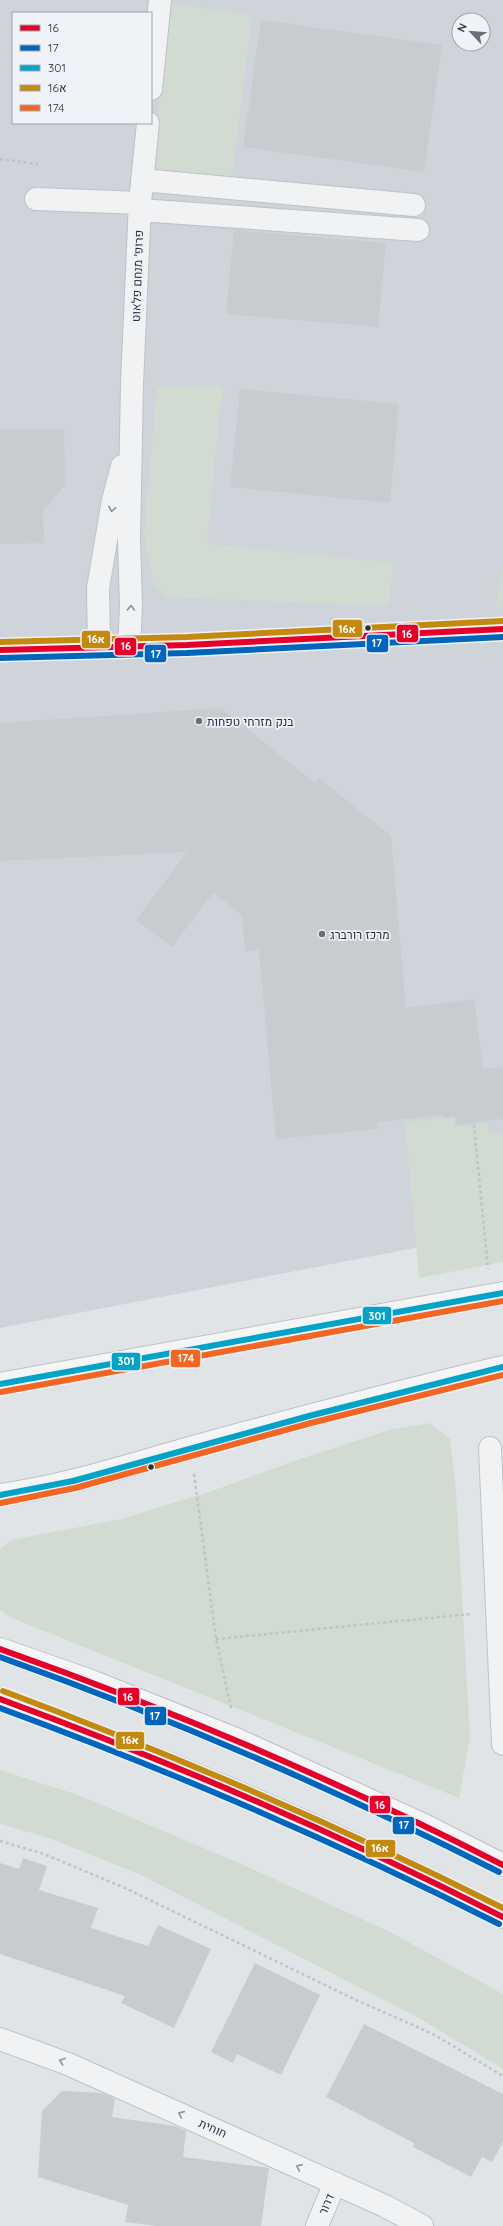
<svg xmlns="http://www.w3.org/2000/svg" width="503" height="2226" viewBox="0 0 503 2226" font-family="Quicksand,Heebo,sans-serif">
<rect width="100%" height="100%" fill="#e1e4e7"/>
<!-- built -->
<path fill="#cfd3da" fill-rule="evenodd" d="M0 0H503V1231L0 1328ZM13 13H151V123H13ZM459 20H483V44H459Z"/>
<!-- green -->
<path fill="#d2dbd2" d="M172 4 252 15 232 176 150 170Z
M222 386 207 544 394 563 388 606 167 597 154 586 144 534 157 388Z
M503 564V607H496Z
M453 1118 454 1127 488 1124 489 1135 503 1134V1262L419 1278 405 1122Z
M429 1423 450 1439 456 1491 470 1737 459 1798 12 1618 0 1610V1549L12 1540 121 1519 209 1492 297 1460 389 1430Z
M0 1770 78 1795 237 1862 388 1931 503 1994V2069L419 2018 141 1875 52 1839 0 1824Z"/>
<!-- building -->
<path fill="#c9cccf" d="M261 20 442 45 424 172 243 147Z
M234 230 386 243 378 327 226 314Z
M240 389 399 404 390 503 230 487Z
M64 429 65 485 43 511 44 543 0 544V430Z
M221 708 315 783 319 778 391 836 406 1008 474 999 483 1069 503 1067V1119L456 1125 455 1116 444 1118 443 1115 377 1122 378 1129 276 1139 259 950 245 951 242 915 213 893 172 947 136 920 187 852 0 861V723Z
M23 1858 47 1866 39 1890 98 1908 91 1928 148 1946 158 1925 211 1949 174 2028 121 2003 125 1996 0 1954V1863L19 1869Z
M255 1963 320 1995 281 2075 237 2054 233 2063 211 2052Z
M364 2024 503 2094V2142L492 2162 482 2157 471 2177 413 2147 414 2143 326 2097Z
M62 2091 103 2093 115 2099 112 2117 175 2126 186 2131 183 2157 269 2168 261 2226H158L125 2222 128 2205 38 2177 42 2111Z"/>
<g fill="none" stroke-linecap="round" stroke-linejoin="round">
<!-- minor casing -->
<g stroke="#bfc2c5" stroke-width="24">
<path id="minor" d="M151 89 160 0
M142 180 414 205
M36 199 140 203
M140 210 418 230
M99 647 98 588 113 500 122 466
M129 647 131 606 129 540 132 384 140 203 148 123
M0 650 187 645 503 629
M490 1448 503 1744
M0 2039 68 2064 385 2206 422 2226
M317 2226 335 2183"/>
</g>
<!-- major casing -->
<g stroke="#bdc1c5" stroke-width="24">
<path id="major" d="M0 1384 503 1293
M0 1495C66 1486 129 1465 193 1447 296 1419 399 1391 503 1367
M0 1649 91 1681 238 1740 424 1825 503 1865
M0 1699C172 1761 340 1833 503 1917"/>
</g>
<!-- path -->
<path stroke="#c0c2c7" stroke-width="2.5" stroke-dasharray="3 3" stroke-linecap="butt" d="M0 159 38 164
M474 1125 488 1269
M194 1474 216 1639 231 1708
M216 1639 471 1614
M0 1841 44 1854 125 1888 356 2000 433 2034 503 2076"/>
<!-- minor -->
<use href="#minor" stroke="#f1f2f3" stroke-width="22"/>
<!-- major -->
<use href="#major" stroke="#f5f5f6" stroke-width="22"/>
<!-- bus-1 casing -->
<g stroke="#eff2f7" stroke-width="9">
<path id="bus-1" d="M0 650 187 645 503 629
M0 1649C173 1710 340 1782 503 1865
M0 1699C172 1762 339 1834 503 1917"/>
</g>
<!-- bus-2 casing -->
<g stroke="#eff2f7" stroke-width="9">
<path id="bus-2" d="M0 658 187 653 503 637
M0 1657C171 1718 337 1790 499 1872
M0 1708C171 1771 337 1842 499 1924"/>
</g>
<!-- bus-3 casing -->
<g stroke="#eff2f7" stroke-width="9">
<path id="bus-3" d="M0 1384 503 1293
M0 1495 73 1481 309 1416 503 1367"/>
</g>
<!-- bus-4 casing -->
<g stroke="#eff2f7" stroke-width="9">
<path id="bus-4" d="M0 642 187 637 503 621
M3 1691C174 1755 340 1826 503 1908"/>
</g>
<!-- bus-5 casing -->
<g stroke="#eff2f7" stroke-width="9">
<path id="bus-5" d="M1 1392 503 1301
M1 1503 75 1488 311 1423 503 1375"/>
</g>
<!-- bus-1 -->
<use href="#bus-1" stroke="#e4002b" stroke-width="6"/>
<!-- bus-2 -->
<use href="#bus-2" stroke="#0065bd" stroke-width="6"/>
<!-- bus-3 -->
<use href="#bus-3" stroke="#02a3c7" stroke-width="6"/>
<!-- bus-4 -->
<use href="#bus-4" stroke="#c38910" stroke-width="6"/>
<!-- bus-5 -->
<use href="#bus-5" stroke="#f26522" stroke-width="6"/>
</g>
<!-- one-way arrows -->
<defs><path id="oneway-chevron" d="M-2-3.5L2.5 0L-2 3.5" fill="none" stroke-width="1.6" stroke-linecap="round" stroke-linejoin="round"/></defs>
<g stroke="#8c929a">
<use href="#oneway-chevron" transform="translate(112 509) rotate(101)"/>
<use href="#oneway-chevron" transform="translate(131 608) rotate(-88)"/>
<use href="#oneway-chevron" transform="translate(62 2061) rotate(-160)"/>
<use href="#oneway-chevron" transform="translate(181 2114) rotate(-156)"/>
<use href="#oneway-chevron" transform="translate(299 2167) rotate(-156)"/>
</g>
<!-- markers -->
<g fill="#283141" stroke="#eff2f7" stroke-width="1.5">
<circle cx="368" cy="628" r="3.5"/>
<circle cx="151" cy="1467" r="3.5"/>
</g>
<g fill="#69707b" stroke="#eff2f7" stroke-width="1.5">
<circle cx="199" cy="721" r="4"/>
<circle cx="322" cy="934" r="4"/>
</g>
<g text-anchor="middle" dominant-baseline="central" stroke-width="3.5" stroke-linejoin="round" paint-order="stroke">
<!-- street labels -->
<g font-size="12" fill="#283141" stroke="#eff2f7">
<text transform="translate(137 276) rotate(-88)">פרופ׳ מנחם פלאוט</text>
<text transform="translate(213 2128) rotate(24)">חוחית</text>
<text transform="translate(326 2204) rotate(-67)">דרור</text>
</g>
<!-- poi labels -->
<g font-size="12" fill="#283141" stroke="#eff2f7" text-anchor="start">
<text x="207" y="721">בנק מזרחי טפחות</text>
<text x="330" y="934">מרכז רורברג</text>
</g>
</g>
<g stroke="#eff2f7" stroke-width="1.5">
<rect x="332" y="619" width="31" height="19" rx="4" fill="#c38910"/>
<rect x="396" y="624" width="23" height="19" rx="4" fill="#e4002b"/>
<rect x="81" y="630" width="30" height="19" rx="4" fill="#c38910"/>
<rect x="366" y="634" width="23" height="19" rx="4" fill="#0065bd"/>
<rect x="114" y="637" width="23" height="19" rx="4" fill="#e4002b"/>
<rect x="144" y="644" width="23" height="19" rx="4" fill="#0065bd"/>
<rect x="362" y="1306" width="30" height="19" rx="4" fill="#02a3c7"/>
<rect x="170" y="1349" width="31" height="19" rx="4" fill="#f26522"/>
<rect x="111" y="1352" width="30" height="19" rx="4" fill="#02a3c7"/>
<rect x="117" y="1687" width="23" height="19" rx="4" fill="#e4002b"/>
<rect x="144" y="1706" width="23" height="20" rx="4" fill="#0065bd"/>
<rect x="115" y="1731" width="30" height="19" rx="4" fill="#c38910"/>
<rect x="369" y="1795" width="22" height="19" rx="4" fill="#e4002b"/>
<rect x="392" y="1816" width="23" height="19" rx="4" fill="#0065bd"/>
<rect x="365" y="1839" width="31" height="19" rx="4" fill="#c38910"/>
</g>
<g font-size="11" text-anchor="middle" font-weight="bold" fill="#fff">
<text x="347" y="633">16א</text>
<text x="407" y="638">16</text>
<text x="96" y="643">16א</text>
<text x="377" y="647">17</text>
<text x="126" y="650">16</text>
<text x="156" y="658">17</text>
<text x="377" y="1320">301</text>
<text x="186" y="1362">174</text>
<text x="126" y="1365">301</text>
<text x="128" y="1701">16</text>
<text x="155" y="1720">17</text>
<text x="130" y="1744">16א</text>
<text x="380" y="1809">16</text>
<text x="404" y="1829">17</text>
<text x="380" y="1852">16א</text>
</g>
<!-- legend -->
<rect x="12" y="12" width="140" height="112" fill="#eff2f7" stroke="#9fa5ae"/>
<rect x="20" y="25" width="20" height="6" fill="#e4002b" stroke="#9fa5ae"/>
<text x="48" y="32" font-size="12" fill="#283141">16</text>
<rect x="20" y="45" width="20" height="6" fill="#0065bd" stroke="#9fa5ae"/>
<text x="48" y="52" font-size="12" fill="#283141">17</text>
<rect x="20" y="65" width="20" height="6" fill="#02a3c7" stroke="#9fa5ae"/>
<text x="48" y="72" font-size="12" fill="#283141">301</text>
<rect x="20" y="85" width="20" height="6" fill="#c38910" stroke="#9fa5ae"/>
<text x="48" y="92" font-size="12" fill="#283141">16א</text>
<rect x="20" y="105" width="20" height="6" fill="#f26522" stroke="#9fa5ae"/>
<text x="48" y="112" font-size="12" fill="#283141">174</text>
<!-- north arrow -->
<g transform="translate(471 32) rotate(296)"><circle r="19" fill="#eff2f7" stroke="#9fa5ae"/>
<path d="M0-3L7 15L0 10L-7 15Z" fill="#69707b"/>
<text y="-6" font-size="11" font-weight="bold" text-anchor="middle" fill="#283141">N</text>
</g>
</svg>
